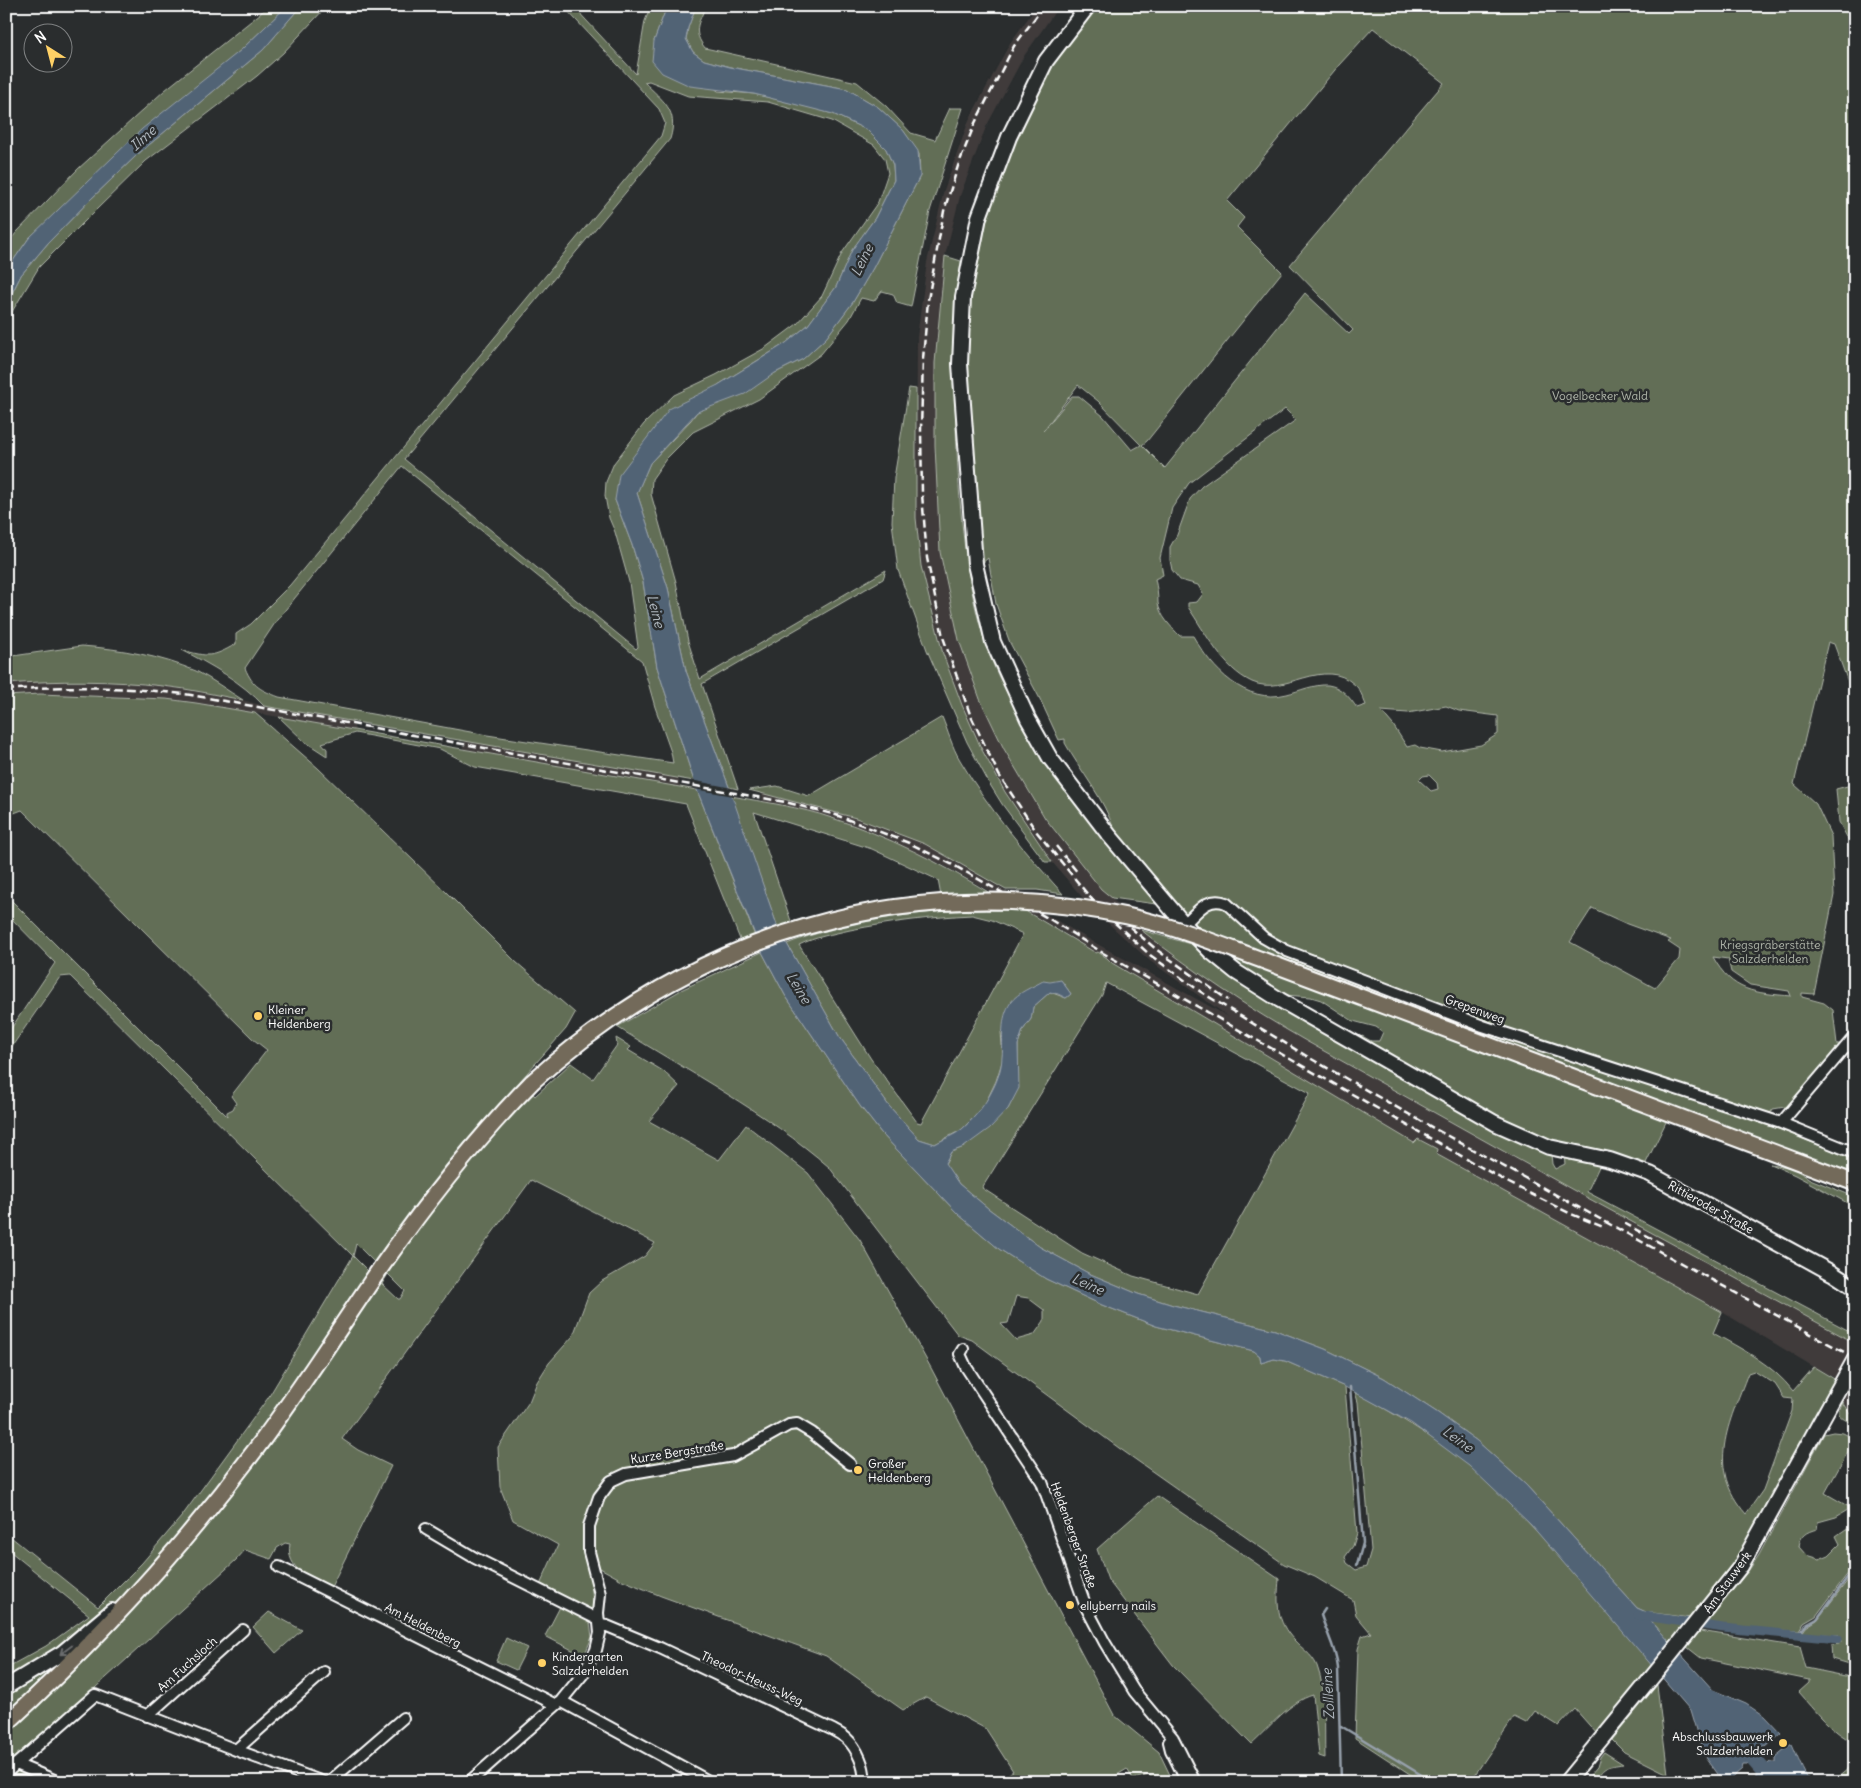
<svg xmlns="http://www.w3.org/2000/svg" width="1861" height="1788" viewBox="0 0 1861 1788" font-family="Delius,sans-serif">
<rect width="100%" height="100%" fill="#2a2d2e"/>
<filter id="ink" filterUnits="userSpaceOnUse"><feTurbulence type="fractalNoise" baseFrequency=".02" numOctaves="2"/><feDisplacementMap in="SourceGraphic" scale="10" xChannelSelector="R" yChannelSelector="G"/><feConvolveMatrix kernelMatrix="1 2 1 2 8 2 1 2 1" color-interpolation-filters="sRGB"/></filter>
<g filter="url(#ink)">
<!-- built -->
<path fill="#3f3b3b" d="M1037 6H1059L1024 56 986 127 960 196 945 256 935 363V445L940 552 959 640 980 699 1004 749 1045 819 1101 889 1112 898 1141 930 1177 957 1306 1041 1573 1190 1855 1343V1417L1850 1414 1842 1402 1850 1386 1814 1367 1722 1312 1435 1154 1437 1149 1414 1144 1112 963 1107 958 1098 953 1096 954 1061 931 941 864 877 835 830 817 762 801V793L802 803 856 818 925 844 1092 941 1229 1017 1150 961 1109 924 1082 897 1052 862 1005 792 982 750 962 705 943 654 921 566 916 518 917 337 927 262 944 190 969 120 1010 43Z
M42 681 131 683 165 686 243 700 264 706 352 720 355 730 196 703 166 699 40 694 6 696V684Z
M465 740 679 778 680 787 463 749Z"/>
<!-- green -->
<path fill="#626e56" stroke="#b0b6aa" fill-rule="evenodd" d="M266 6H287L241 50 29 238 6 271V245L17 232 78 169 165 90 261 13Z
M301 6H327L283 53 257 76 146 161 98 208 39 267 13 310 6 331V305L21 275 48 243 91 199 138 154 263 50Z
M563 6H573L636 74 645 21 651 6H667L654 41 718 91 754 94 808 107 833 114 867 130 886 149 893 165 894 180 875 218 852 250 836 287 808 325 786 343 718 385 615 500 632 545 643 582 657 667 694 781 264 706C242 682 211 665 182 650 208 657 212 658 236 644V634L251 624 290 585 661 136 665 123 659 109ZM649 81 688 96 768 102 832 121 874 145 885 159 888 173 878 202 842 253 822 296 797 324 765 348 716 375 674 395 644 424 614 463 606 482 605 496 609 518 615 532 629 582 638 647 636 649 404 459 670 139C679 110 663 101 644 82ZM402 466 642 661 655 707 671 752 673 763 487 735 279 697C261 690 253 687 245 668L277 620Z
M696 6H706C698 24 692 31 705 48L857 82 886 106 911 133 935 140 950 108H963L930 211 911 307 897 303 893 294 882 291 874 301 861 298 849 320 821 354 759 399 693 432 666 459 652 479 651 494 676 582 688 641 700 679 886 570 883 579 702 684 738 789 729 787 686 671 668 588 637 493 650 463 691 420 697 412 803 359 826 338 853 302 873 268 920 176 919 154 903 130 878 107 847 89 730 67 704 60 693 52 686 39 688 28Z
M1082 6H1855V701L1834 644 1828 642 1794 784 1816 804 1831 836 1834 895 1814 994 1802 993V997L1824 1003 1833 1010 1837 1044H1844L1791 1106 1773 1109 1764 1123 1855 1160V1175L1755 1138 1749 1152 1667 1120 1645 1165 1605 1154 1587 1192 1855 1334V1343L1573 1190 1306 1041C1248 1008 1193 971 1141 930L1222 953 1241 960 1240 943 1172 919 1112 847 1156 904 1112 898 1101 889 1045 818 1004 749 980 699 959 640 940 552 935 445V363L945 256 961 261 953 343 954 367 976 211 1006 125 1043 57ZM1373 28 1444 83 1290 265 1353 330 1349 334 1305 293 1165 468 1142 445 1147 441 1282 272 1237 227 1244 218 1227 201 1339 65ZM954 369 970 562 1014 704C957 617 958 471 954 369ZM1078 385 1098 401 1141 445 1132 450 1103 416 1079 396H1072L1043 431ZM1285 409 1296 420 1202 486 1190 499 1177 535 1170 547V560L1172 570 1180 580 1198 585 1203 594 1197 602 1188 603V607C1206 633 1222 668 1252 682 1285 697 1323 655 1355 685 1360 689 1363 698 1366 705L1357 708C1350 698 1342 687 1328 685 1315 684 1299 691 1287 694 1245 705 1212 669 1193 636H1180C1171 627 1160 616 1158 603 1158 594 1157 588 1155 579L1163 575 1160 558 1172 508 1189 483ZM988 558 996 604 1010 643 1039 697 1059 740 1065 739V743C1081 772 1104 798 1114 830L1062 763 1039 727 999 640 981 564ZM1446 706 1459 711 1498 716V734L1481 745 1442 752 1420 748 1415 745 1407 747 1393 725 1381 711 1408 713ZM1429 775 1437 783 1438 789 1431 791 1419 780 1423 776ZM1592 908 1627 924 1671 940 1668 942 1680 950 1679 959 1655 988 1570 942ZM1713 957 1728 959 1731 972 1750 985 1789 991 1791 996C1755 993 1732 992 1713 957ZM1285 995 1311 997 1321 1000 1353 1021 1376 1027 1383 1032 1379 1041H1371L1362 1036 1360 1038ZM1551 1154 1564 1155 1565 1164 1555 1169 1552 1164Z
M909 388 916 389V518L921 566 943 654 962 705 982 750 1005 792 1052 862H1045L1002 804 989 783 967 742 927 650 898 570 892 522 894 478Z
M82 646C122 649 160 656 196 671 212 679 228 691 243 700 216 695 190 689 163 686 111 680 58 680 6 684V657Z
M40 694 166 699 196 703 255 713 318 768 446 892 516 962 575 1013 566 1029 520 1081 535 1096 571 1063 593 1079 617 1045 616 1038 631 1047 628 1050 663 1071 679 1086 649 1121 719 1160 746 1125 808 1173 860 1240 931 1368 1114 1715 1159 1752 1170 1775 1157 1781 1149 1775 1133 1779 1127 1769 1112 1778 1109 1782H996L1013 1771 986 1729 926 1697 903 1710 826 1656 661 1596 620 1579 589 1562 594 1612 540 1585 558 1545 513 1520 500 1487 498 1447 529 1402 537 1382 549 1363 573 1336 589 1293 602 1281 645 1256 655 1243 531 1180 342 1439 358 1450 391 1466 330 1589C312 1580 285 1569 290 1544L285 1543 277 1548 271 1559 245 1550 236 1560 9 1766 43 1782H6V1668L46 1646 89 1615 6 1548V1533L98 1607 142 1563 182 1516 268 1398 353 1256 70 976 60 977 6 1055V1036L55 963 6 913V895L227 1116V1112L233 1109 236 1103 231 1096 267 1050 253 1039 22 810 6 816V696ZM356 1244 374 1262 368 1271 353 1256ZM388 1274 405 1291 400 1299H398L382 1284Z
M279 717 697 790 755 936 741 942 686 804 475 767 440 749 355 733 322 743 327 749V756L304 741Z
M942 717C948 731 952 747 960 760 988 808 1025 852 1063 894L1037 890H1006L925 844 856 818 749 790 777 786 809 796Z
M1855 784V840L1848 839 1839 822 1836 789Z
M731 796C764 802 800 807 832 818 888 836 940 863 990 893L941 896 938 880 872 849 754 812 792 924 778 928Z
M1022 909 1096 953 1098 952 1107 958 1112 963 1414 1143 1418 1139 1437 1149 1436 1154 1722 1312 1713 1333C1742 1349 1772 1364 1793 1391L1814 1367 1836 1380 1737 1558 1690 1618 1646 1612 1637 1608 1526 1485 1477 1441 1438 1413 1384 1378 1325 1349 1275 1330 1173 1305 1138 1294 1088 1273 1040 1247 989 1209 959 1184 945 1164 951 1152 964 1147 1008 1109 1018 1088V1045L1023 1030 1031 1019 1033 1007 1050 992 1066 998 1071 994 1061 980 1001 1032 1003 1059 996 1081 983 1108 961 1130 935 1144 919 1139 889 1106 839 1036 787 944C825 928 884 917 925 913 957 909 990 912 1022 909ZM972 915 992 920 1023 934 921 1123 917 1122 871 1059 799 945C815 937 833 934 850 930 891 922 931 917 972 915ZM1106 983 1310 1093 1198 1294 1133 1276 1082 1253 982 1188 1102 995ZM1754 1371 1775 1384 1784 1398 1793 1399 1792 1411 1763 1490 1746 1514C1705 1467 1729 1424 1748 1373Z
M762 952 785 995 860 1106 882 1134 958 1214 999 1249 1046 1279 1102 1305 1156 1326 1254 1351 1260 1356 1261 1363 1274 1359 1285 1361 1345 1387 1357 1533 1353 1546 1345 1557 1347 1563 1356 1570 1366 1567 1371 1550 1358 1402 1355 1392C1395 1414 1434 1437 1470 1466 1538 1525 1594 1598 1652 1665L1597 1734 1575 1709 1559 1726 1535 1711 1526 1723 1514 1717 1470 1782H1422L1355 1738 1358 1649 1362 1636 1371 1633 1356 1615 1353 1600 1315 1577 1284 1564 1119 1448 972 1340 958 1335 829 1167C767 1113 687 1071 617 1027L683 989ZM1016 1296 1028 1298 1044 1310V1321L1034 1335 1016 1340 1001 1324 1008 1323Z
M1770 1164 1793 1168 1810 1179 1855 1197V1207L1795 1175Z
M1842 1402 1850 1414 1855 1417V1424C1842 1419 1834 1416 1842 1402Z
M1833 1432 1843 1433 1855 1439 1825 1493 1851 1508 1836 1517 1818 1522 1817 1529C1806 1532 1800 1535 1799 1547L1806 1555 1819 1559 1829 1555 1840 1544 1836 1536 1846 1529 1855 1532V1564L1816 1616 1804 1623 1799 1631 1732 1628 1707 1622 1749 1570 1759 1555 1824 1434Z
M1157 1496 1279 1579C1277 1603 1276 1621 1294 1640 1302 1649 1312 1654 1317 1666 1327 1692 1324 1729 1325 1758L1319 1756 1313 1695C1290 1701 1269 1728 1251 1744L1173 1665 1108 1580 1097 1549Z
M1855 1571V1666L1832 1659 1831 1645 1839 1644 1842 1642 1841 1637 1839 1635 1802 1633 1806 1627 1817 1620Z
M561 1605 590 1622 592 1637 584 1656 545 1636Z
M269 1612 302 1630 276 1653 253 1627Z
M1649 1618 1685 1624 1670 1643Z
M1700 1631 1800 1647 1806 1668 1855 1678V1743C1831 1732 1816 1711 1799 1692L1809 1683V1680L1701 1658 1687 1647Z
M506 1638 527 1648 516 1670 496 1661Z
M1657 1685 1668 1774 1624 1752 1612 1740Z
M1604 1752 1623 1764C1609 1766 1600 1767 1597 1782H1584L1597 1767 1600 1757Z
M1855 1763V1782H1832Z"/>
<!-- water -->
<path fill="#516374" stroke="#97a1ac" d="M287 6H301L263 50 138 154 91 199 48 243 21 275 6 305V271L29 238 142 129 241 50Z
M667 6H696L688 28 686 39 693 52 704 60 730 67 847 89 878 107 903 130 918 151 920 176 873 268 853 302 826 338 803 359 775 373 745 394 697 412 650 463 637 493 668 588 686 671 729 787 778 928 839 1036 889 1106 919 1139 935 1144C944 1139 955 1135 962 1129 981 1113 1001 1083 1002 1057 1004 1039 999 1019 1011 1002 1018 992 1033 987 1043 981L1050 982 1061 980 1071 994 1066 998 1058 994 1050 992 1033 1007 1031 1019 1023 1030 1018 1045 1019 1088 1008 1109 990 1128 964 1147 951 1152 945 1163 959 1184 989 1209 1040 1247 1088 1273 1138 1294 1173 1305 1275 1330 1325 1349 1384 1378 1438 1413 1477 1441 1526 1485 1637 1608 1646 1612 1651 1621 1713 1690 1746 1704 1764 1716 1781 1734 1766 1747H1762V1751L1747 1765H1743L1742 1769 1728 1781H1723L1707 1759 1699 1740 1690 1710 1531 1525 1469 1466 1411 1423 1345 1387 1285 1361 1274 1359 1261 1363 1260 1356 1254 1351 1156 1326 1102 1305 1046 1279 999 1249 958 1214 882 1134 860 1106 785 995 762 952 697 790 657 667 643 582 632 545 615 500 619 475 669 409 718 385 762 358 786 343 808 325 836 287 852 250 875 218 894 180 893 165 886 149 867 130 833 114 754 94 690 86 662 73 652 61 654 41Z
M1790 1745H1792C1798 1758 1802 1770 1810 1782H1748L1750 1780H1756V1775L1770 1762H1775V1757Z"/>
<!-- pier -->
<path fill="#2a2d2e" d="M691 780 732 788 734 796 694 789Z"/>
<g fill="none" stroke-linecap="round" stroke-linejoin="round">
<!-- stream -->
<path stroke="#97a1ac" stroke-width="2.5" d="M1350 1387 1363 1543 1357 1565
M1325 1609 1321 1615C1327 1634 1336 1649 1338 1668L1341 1782
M1797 1636 1806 1625 1817 1619 1855 1567
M1341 1726 1433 1782"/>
<!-- canal -->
<path stroke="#516374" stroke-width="9" d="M1638 1615 1723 1628 1838 1639"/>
<!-- river -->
<path stroke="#516374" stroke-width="16" d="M1739 1742 1773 1782"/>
<!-- street casing -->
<g stroke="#fff" stroke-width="14">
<path id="street" d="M1184 924C1198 912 1206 896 1226 903L1264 938 1287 951 1483 1026 1781 1123 1855 1153
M1781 1123 1855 1036
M963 1349 960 1354 966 1367 1042 1482 1086 1607 1105 1643 1134 1691 1173 1738 1195 1782
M426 1529 475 1558 599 1620
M279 1567 556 1705
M600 1625 607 1626 660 1648 833 1730C838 1733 843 1735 847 1739 857 1748 866 1768 864 1782
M561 1701 710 1782
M147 1716 243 1630
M1173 1738 1169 1742 1171 1750 1187 1782
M236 1750 324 1672
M16 1764 59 1782
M6 1773 95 1695 236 1750 323 1782
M329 1782 403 1718
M469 1782 561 1701 583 1674 596 1650 600 1633 598 1613 600 1594 589 1552V1526L599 1497 611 1481 626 1474 733 1456 789 1425 797 1424 812 1433 850 1464"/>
</g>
<!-- secondary casing -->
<g stroke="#fff" stroke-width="18">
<path id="secondary" d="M1088 6 1046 61 1009 137 979 217 963 297 960 364 975 564 993 642 1028 719 1050 758 1109 835 1184 924 1210 951 1236 972 1280 1000 1495 1123 1549 1147 1610 1160 1650 1174 1832 1273 1855 1288
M6 1687 62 1653 112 1611
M1566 1782 1671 1654 1741 1566 1855 1359"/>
</g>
<!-- primary casing -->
<g stroke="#fff" stroke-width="19">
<path id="primary" d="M1262 960 1855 1183
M6 1724C98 1640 181 1549 256 1449 301 1389 341 1325 384 1263 429 1199 477 1138 532 1082"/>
</g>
<!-- street -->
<use href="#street" stroke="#2a2d2e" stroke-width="10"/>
<!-- secondary -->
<use href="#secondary" stroke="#2a2d2e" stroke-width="14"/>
<!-- primary -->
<use href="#primary" stroke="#736b5a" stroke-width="15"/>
<!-- rail -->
<path stroke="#fff" stroke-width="2.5" stroke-dasharray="8 4" stroke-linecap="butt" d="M1044 6 1014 46 975 123 958 166 944 211 928 300 923 359 921 430 922 494 927 558 943 637 970 714 999 775 1036 831 1089 896 1115 923 1150 955 1201 992 1308 1057 1435 1129 1855 1358
M6 690C68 685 129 687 191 695L785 802 836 815 909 843 955 866 1051 920 1103 953 1509 1183 1569 1213 1603 1227
M1056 846 1078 873
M1130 927 1157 950 1228 1000
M1624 1223 1664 1245"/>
<!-- primary-bridge casing -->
<g stroke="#fff" stroke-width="19" stroke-linecap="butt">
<path id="primary-bridge" d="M532 1082C697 933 908 870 1127 916 1174 926 1218 944 1262 960"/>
</g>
<!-- primary-bridge -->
<use href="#primary-bridge" stroke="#736b5a" stroke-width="15"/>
</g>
<!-- one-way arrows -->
<defs><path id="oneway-shaft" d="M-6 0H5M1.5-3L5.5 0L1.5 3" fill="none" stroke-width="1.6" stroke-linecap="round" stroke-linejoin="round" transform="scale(1.25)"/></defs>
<use stroke="#6a6c6d" href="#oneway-shaft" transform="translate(66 1650) rotate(143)"/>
</g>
<!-- markers -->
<g fill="#ffd166" stroke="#2a2d2e" stroke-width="2">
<circle cx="258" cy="1016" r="5"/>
<circle cx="858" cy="1470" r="5"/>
<circle cx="1070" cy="1605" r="5"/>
<circle cx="542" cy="1663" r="5"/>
<circle cx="1783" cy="1743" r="5"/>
</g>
<g text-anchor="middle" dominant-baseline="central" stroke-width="5" stroke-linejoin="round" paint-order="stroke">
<!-- park labels -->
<g font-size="12" fill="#b0b6aa" stroke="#2a2d2e">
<text x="1600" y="395">Vogelbecker Wald</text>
<text x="1770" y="944">Kriegsgräberstätte<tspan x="1770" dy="14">Salzderhelden</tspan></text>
</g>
<!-- poi labels -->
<g font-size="12" fill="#fff" stroke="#2a2d2e" text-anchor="start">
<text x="268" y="1009">Kleiner<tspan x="268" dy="14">Heldenberg</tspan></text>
<text x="868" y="1463">Großer<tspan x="868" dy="14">Heldenberg</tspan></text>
<text x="1080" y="1605">ellyberry nails</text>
<text x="552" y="1656">Kindergarten<tspan x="552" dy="14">Salzderhelden</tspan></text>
<text x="1773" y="1736" text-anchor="end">Abschlussbauwerk<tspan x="1773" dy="14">Salzderhelden</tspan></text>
</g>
<!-- street labels -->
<g font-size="12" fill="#fff" stroke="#2a2d2e">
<text transform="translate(1475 1009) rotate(20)">Grepenweg</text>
<text transform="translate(1711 1207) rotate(29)">Rittieroder Straße</text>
<text transform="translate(677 1452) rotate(-9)">Kurze Bergstraße</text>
<text transform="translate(1074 1535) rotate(70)">Heldenberger Straße</text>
<text transform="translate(1727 1582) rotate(-54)">Am Stauwerk</text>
<text transform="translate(423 1625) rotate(27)">Am Heldenberg</text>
<text transform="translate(187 1664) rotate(-42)">Am Fuchsloch</text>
<text transform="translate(752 1678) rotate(25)">Theodor-Heuss-Weg</text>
</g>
<!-- water labels -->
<g font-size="14" font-style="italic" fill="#b1b9c0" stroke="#2a2d2e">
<text transform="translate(143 138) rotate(-42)">Ilme</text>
<text transform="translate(862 260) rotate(-64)">Leine</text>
<text transform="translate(656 611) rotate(76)">Leine</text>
<text transform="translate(799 988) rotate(59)">Leine</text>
<text transform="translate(1088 1284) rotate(24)">Leine</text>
<text transform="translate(1458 1439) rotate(36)">Leine</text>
<text transform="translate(1328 1694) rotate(-93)">Zollleine</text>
</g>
</g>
<!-- margin -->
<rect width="1861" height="1788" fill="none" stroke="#2a2d2e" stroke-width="25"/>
<rect x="12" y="12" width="1836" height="1763" fill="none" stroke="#fff" stroke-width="2" filter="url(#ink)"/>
<!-- north arrow -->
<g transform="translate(48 48) rotate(324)"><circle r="24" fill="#2a2d2e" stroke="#7f8182"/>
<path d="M0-4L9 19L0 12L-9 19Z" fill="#ffd166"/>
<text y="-8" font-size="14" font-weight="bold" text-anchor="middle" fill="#ffffff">N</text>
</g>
</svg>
